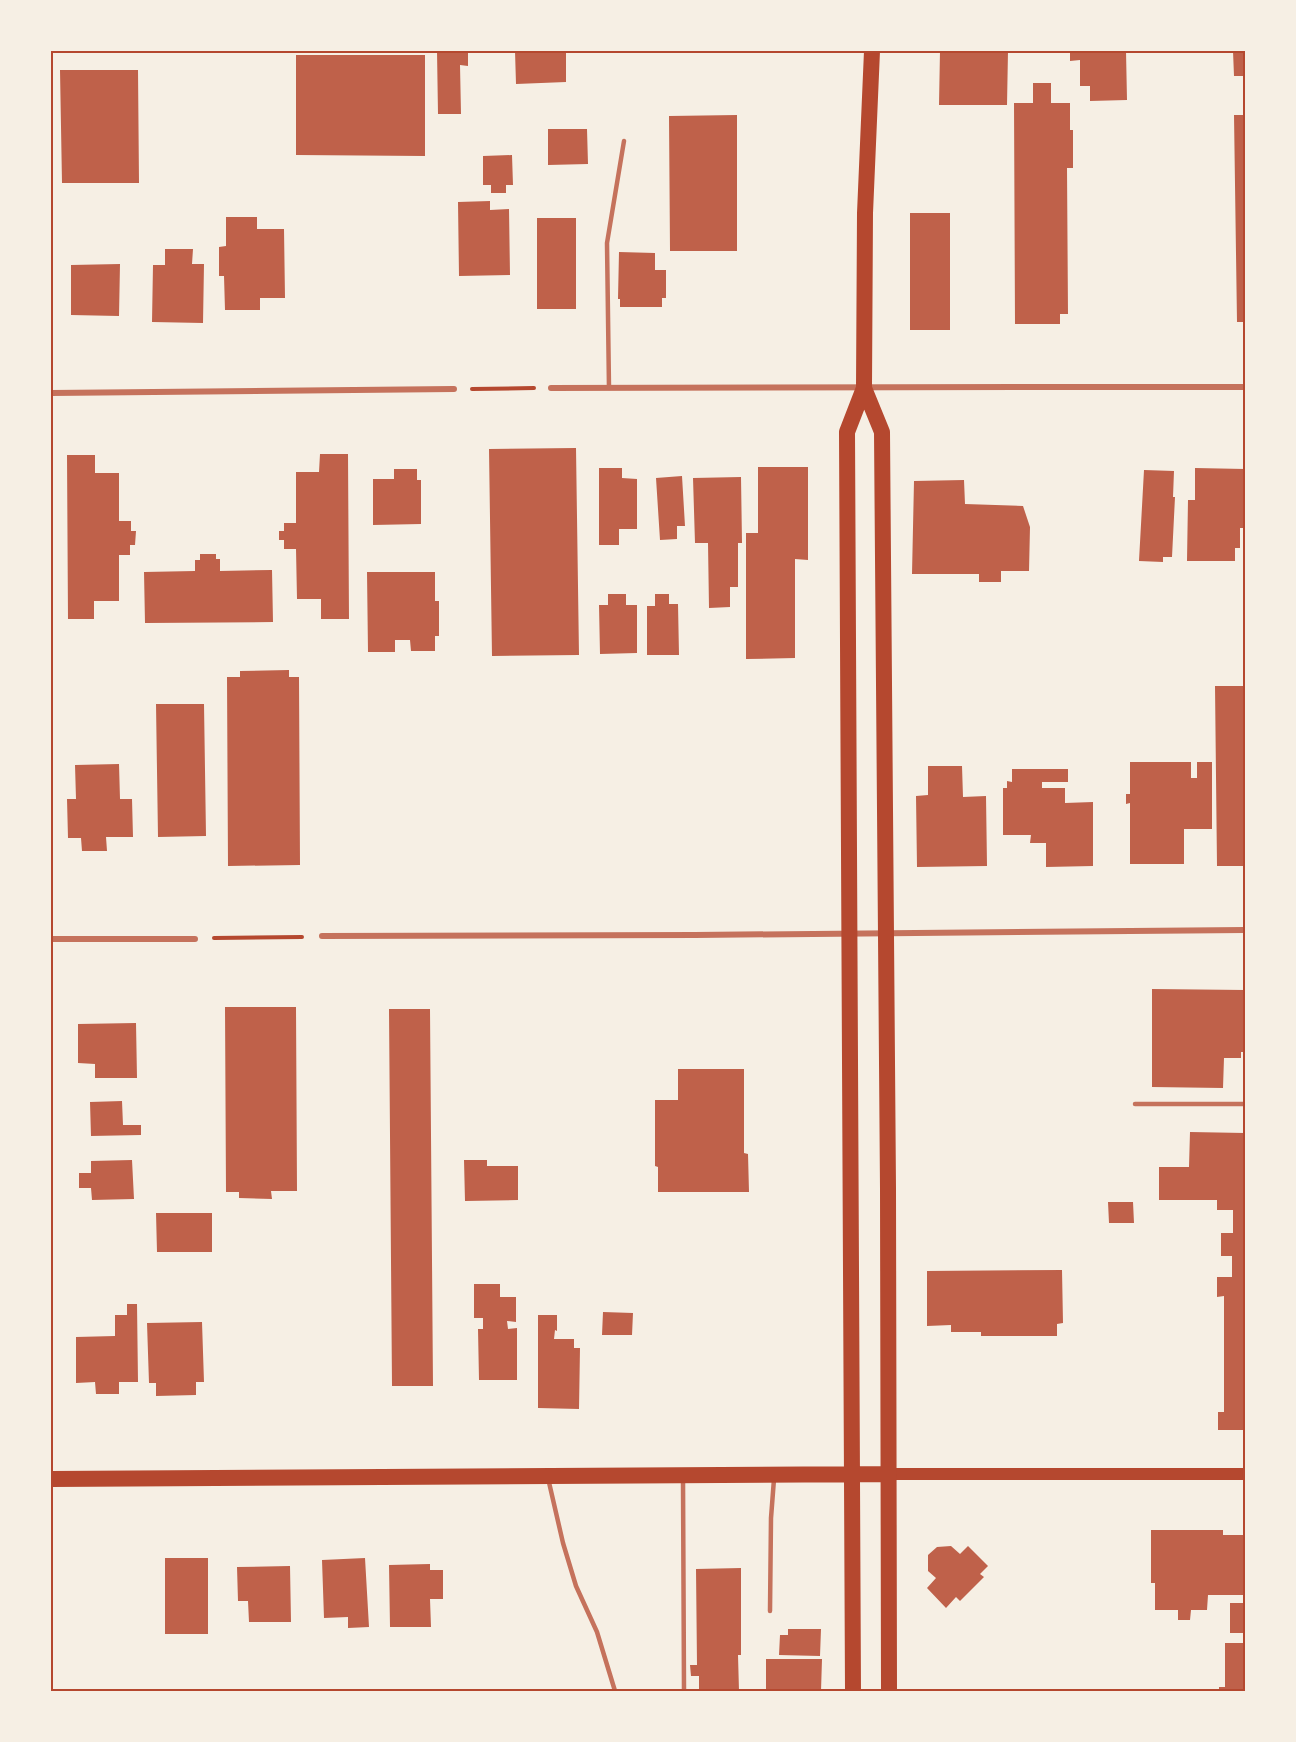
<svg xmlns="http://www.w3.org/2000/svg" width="1296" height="1742" viewBox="0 0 1296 1742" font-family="'Varela Round',sans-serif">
<rect width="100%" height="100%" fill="#f6efe4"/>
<!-- building -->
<path fill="#bf614a" d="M437 51H468V66L460 65 461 114H438Z
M515 51H566V82L516 84Z
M940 51H1008L1007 105H939Z
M1070 51H1126L1127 100 1090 101V86H1080V60L1070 61Z
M1233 51H1245V76H1234Z
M296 55H425V156L296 155Z
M60 70H138L139 183H62Z
M1033 83H1051V103H1070V130H1073V168H1067L1068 314H1060V324H1015L1014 103H1033Z
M737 115V251H670L669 116Z
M1234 115H1245V322H1237Z
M548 129H587L588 164 548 165Z
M512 155 513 185H506V193H491V185H483V156Z
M490 201V210L509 209 510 275 459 276 458 202Z
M910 213H950V330H910Z
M226 217H257V229H284L285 298H260V310H225L224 276H219V247L226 246Z
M537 218H576V309H537Z
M165 249H193L192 264H204L203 323 152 322 153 265H165Z
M619 252 655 253V270H666V298H662V307H620V299H618Z
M120 264 119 316 71 315V265Z
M576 448 579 655 492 656 489 449Z
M320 454H348L349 619H321V599H297L296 549H284V540H279V531H284V523H296V472H319Z
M67 455H95V473H119V521H131V531H136L135 545H130V555H119V601H94V619H68Z
M758 467H808V560L795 559V658L746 659V533H758Z
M599 468H622V478L637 479V529H619V545H599Z
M1195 468 1245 469V528H1240V548H1235V561H1187L1188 500H1195Z
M394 469H417V480H421V524L373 525V479H394Z
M1144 470 1174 471 1173 497H1175L1172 557H1163V562L1139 561Z
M682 476 685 526H677V539L660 540 656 478Z
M741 477 742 543H738V587H730V607L709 608 708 543H695L693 478Z
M964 480 965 504 1023 506 1030 527 1029 571H1001V582H979V574H912L914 481Z
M200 554H216V559H220V571L272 570 273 622 145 623 144 572 195 571V560H200Z
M367 572H435V601H439V636H435V651H411L410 640H395V652H368Z
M608 594H626V605H637V653L600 654 599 605H608Z
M655 594H669V604H678L679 655H647V606H655Z
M289 670V677H299L300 865 228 866 227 677H240V671Z
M1215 686H1245V866H1217Z
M156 704H204L206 836 158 837Z
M1130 762H1191V778H1197V762H1212V829H1184V864H1130V803L1126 804V794H1130Z
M119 764 120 799H132L133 837H106L107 851H82L81 838H68L67 799H76L75 765Z
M928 766H962L963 797 986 796 987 866 917 867 916 796 928 795Z
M1012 769H1068V782H1042V788H1065V803L1093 802V866L1046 867V843H1030L1031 835H1003V788H1007V781L1012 782Z
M1152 989 1245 990V1052H1241V1058H1224L1223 1088 1152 1087Z
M225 1007H296L297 1191H271L272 1199 239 1198V1192H226Z
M389 1009H430L433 1386H392Z
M136 1023 137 1078H95V1064L78 1063V1024Z
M678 1069H744V1153L748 1154 749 1192H658V1167L655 1166V1100H678Z
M122 1101 123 1125H141V1135L91 1136 90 1102Z
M1190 1132 1245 1133V1430H1218V1412H1224V1296L1217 1297V1277H1232V1256H1221V1233H1233V1210H1217V1200H1159V1167H1189Z
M132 1160 134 1199 92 1200 91 1188H79V1173H91V1161Z
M464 1160H487V1166H518V1200L465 1201Z
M1108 1202H1133L1134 1223H1109Z
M156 1213H212V1252H157Z
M1062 1270 1063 1323 1057 1324V1336H981V1332H951V1325L927 1326V1271Z
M474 1284H500V1297H516V1322L507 1321 508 1329 517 1328V1380H479L478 1329H483V1318H474Z
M127 1304H137L138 1382H119V1394H96L95 1382 76 1383V1337L115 1336V1315H127Z
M603 1312 633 1313 632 1335H602Z
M538 1315H557V1331L555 1330 554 1339H574V1348H580L579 1409 538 1408Z
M202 1322 204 1382H196V1395L156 1396V1383H149L147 1323Z
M1151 1530H1223V1535H1245V1595H1208L1207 1610H1191L1190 1620H1178V1610H1155V1583H1151Z
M951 1546 960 1554 968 1546 988 1566 980 1574 984 1577 960 1601 956 1597 946 1608 927 1588 936 1578 928 1571V1555L937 1547Z
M165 1558H208V1634H165Z
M365 1558 369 1627 348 1628V1617L324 1618 322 1560Z
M430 1564V1570H443V1599H430L431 1627H390L389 1565Z
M290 1566 291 1622H249L248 1601H238L237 1567Z
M741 1568V1655H738L739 1691H699V1676H691L690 1665H697L696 1569Z
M1230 1603H1245V1633H1230Z
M788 1629H821L820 1656 779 1655 780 1635H788Z
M1225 1643H1245V1691H1219V1687H1225Z
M766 1659H822L821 1691H766Z"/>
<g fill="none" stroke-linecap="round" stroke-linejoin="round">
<!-- path -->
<path stroke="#b5482f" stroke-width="4" d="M472 389 534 388
M214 938 302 937"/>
<!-- service -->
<path stroke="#c5725c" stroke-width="4.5" d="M609 388 607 243 624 141
M1135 1104H1245
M548 1478 563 1543 576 1586 597 1632 615 1691
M683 1478 684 1691
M770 1611 771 1518 774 1479"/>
<!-- minor -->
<path stroke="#c5725c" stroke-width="6" d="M551 388C782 386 1014 388 1245 387
M51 393 454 389
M322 936 695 935 1245 930
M51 939H195"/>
<!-- secondary -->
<path stroke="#b5482f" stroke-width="12" d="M888 1474H1245"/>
<!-- trunk -->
<path stroke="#b5482f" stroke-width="16" d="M864 388 882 432 888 1188 889 1691
M51 1479 888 1474
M853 1691 847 432 864 388 865 213 872 51"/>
</g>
<!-- border -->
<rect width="1296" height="1742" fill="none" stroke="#f6efe4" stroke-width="105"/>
<rect x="52" y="52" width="1192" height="1638" fill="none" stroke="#b5482f" stroke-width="2"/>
</svg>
